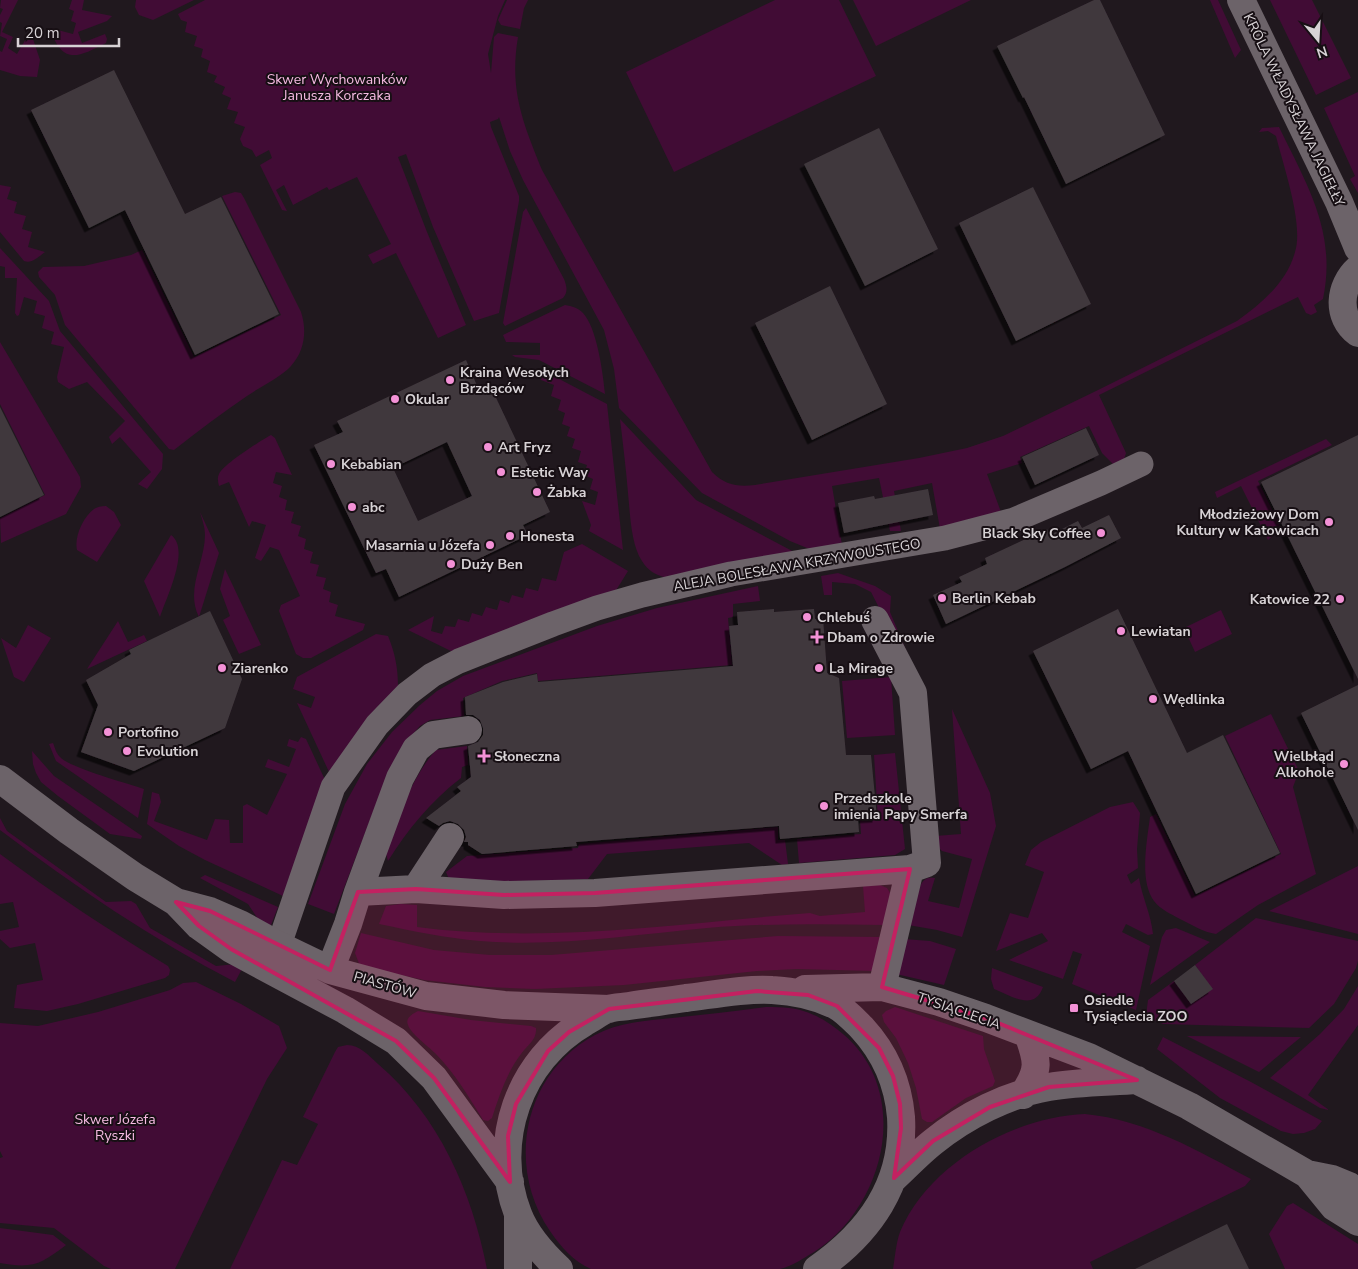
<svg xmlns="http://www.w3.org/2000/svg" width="1358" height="1269" viewBox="0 0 1358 1269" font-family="'Nunito Sans',sans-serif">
<defs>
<filter id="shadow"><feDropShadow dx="-4.5" dy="4.5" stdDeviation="0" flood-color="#0009"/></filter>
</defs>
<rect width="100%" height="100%" fill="#20181e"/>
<!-- green -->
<path fill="#410c35" d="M1 0H18L2 32 13 37 8 48 17 54 27 37 32 36 40 60 37 77 20 76 0 70V51L2 52 7 39 0 36 2 23 0 22V15L3 9 0 8Z
M72 0H84L82 10 112 16 107 21 78 32 82 43 105 34 107 39 106 43C77 58 62 65 50 28L73 34 76 23 71 21 74 11 69 9Z
M136 0H194L153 20 139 15 135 7Z
M205 0H505L498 16 488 54 491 73 494 37 498 33 518 37C509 90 523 123 542 170L712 472C725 485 737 487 755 485L919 458 967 448 1003 436 1096 391 1237 321C1261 304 1287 282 1295 252 1304 224 1283 165 1276 136L1268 131 1259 132 1262 128 1279 127C1307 185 1337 232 1323 299L1314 305 1317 312 1311 315 1306 313 1298 297 1099 395 1126 453 1124 459 1113 464 1102 453 1089 426 1020 457 1022 463 987 474 1001 512 940 529 932 483 894 491 901 531H890L879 478 832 486 842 545 812 550 790 541 702 493 619 408 614 369 604 330 523 180 510 151 499 117 498 119 490 122 491 127 519 196V201L499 313 474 321 433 227 406 154 398 157 427 232 466 325 438 338 396 253 373 264 368 255 391 244 357 177 329 190 327 187 293 205 284 185 276 190 287 211 282 210 260 165 272 158 269 150 256 157 252 150 243 146 240 139 245 127 234 123 238 112 227 109 231 98 222 94 225 87 214 82 217 76 207 72 210 61 201 57 203 49 194 46 197 36 185 32 187 22 181 20 178 14Z
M507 0H528L524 8 520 29 501 25 498 20Z
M775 0H839L876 76 674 172 626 72Z
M853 0H971L876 46Z
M1210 0H1218L1241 50 1235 58Z
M1270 0H1312L1351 78 1316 95Z
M1358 92V193L1350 179 1355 176 1324 108Z
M0 185 11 187 7 199 17 202 14 213 26 216 22 229 32 232 28 247 45 252C38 257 32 264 24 261L0 232Z
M235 192 241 193 244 198 301 312C307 330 305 351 291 366 280 378 261 386 247 396 222 413 198 431 174 450L169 449 65 325 55 295 39 277 38 272 43 267 84 266 131 255 142 250 194 357 281 315 222 196Z
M526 208 564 279C567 287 568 292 563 298L505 326 503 323 523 212Z
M0 248 49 301 60 331 163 454 162 469 147 489 138 484 151 472 120 437 112 444 109 437 125 421 87 382 69 389 58 382 57 377 64 347 51 344 54 332 42 328 45 316 34 313 37 301 24 297 19 315 17 316 15 313 17 278H5V267L0 266Z
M565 305C572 306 578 308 583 313 597 328 603 373 605 394L539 360 515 357 512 355H540V343L506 342 503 335Z
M0 342 80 477 81 487 66 514 1 543 0 518 45 495 0 404Z
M544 371 607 404 623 550 589 531 591 525 582 501 595 505 598 492 590 489 593 479 584 475 587 465 578 462 581 451 572 448 575 439 567 436 570 427 562 424 565 413 558 410 561 400 551 396 554 385 541 380Z
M620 419 696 500 796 553 667 578C656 575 648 571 642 561 631 545 630 513 628 493 626 469 623 444 620 419Z
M271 435 275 438 292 475 276 472 273 483 282 486 279 497 287 500 285 510 294 512 291 523 301 526 298 536 306 539 304 549 313 552 310 563 319 565 316 576 326 578 323 589 331 592 329 602 338 605 335 616 365 624 363 630 311 658H303L296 654 279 611 281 605 300 596 279 550 270 547 261 561 255 558 266 525 252 521 249 527 229 482 219 486C218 482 217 478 219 474 224 464 260 441 271 435Z
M1326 439 1332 445 1258 481 1281 528 1268 540 1241 486 1217 498 1215 492Z
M106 506 114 512 121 525 97 562 77 550C74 537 83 517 94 509 97 507 101 506 106 506Z
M200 512 219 553 199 617C185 590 205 562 205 535 205 527 202 519 200 512Z
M171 535C191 549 166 598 160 617L144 581Z
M582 544 628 571 615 592 453 652 408 630 434 616 431 631 442 634 445 626 455 627 458 619 469 622 472 613 482 616 486 607 497 610 500 600 509 603 512 595 523 598 526 588 538 591 542 578 556 581 564 552Z
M225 569 261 645 239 654 223 620 230 616 220 589Z
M838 573 875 586 891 596 890 612 906 650 894 637 871 592 855 584 832 582V595H824L821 576Z
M758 586 760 601 733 604V617L728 618 732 665 538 681 537 673 502 681 463 698 464 716 430 720 420 726 410 737 377 802 334 914 308 904 345 804 367 764 392 732 420 705 437 691 463 676 597 626 657 608Z
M1221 610 1232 634 1195 652 1184 628Z
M118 621 128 642 144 635 147 641 87 669Z
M28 625 51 638 24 682 14 677 1 638 16 648Z
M376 634 388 636C395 653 398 668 398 686L330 774 297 703 311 708 315 697 293 689 297 677Z
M891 677 895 735 847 738 842 681Z
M952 709 990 793 996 826 962 937 937 930 908 925 921 884C925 878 928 877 935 878L928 901 959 908 972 859 942 851 939 848 935 836 961 834Z
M1271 714 1299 771 1293 787 1316 874 1258 905 1216 934C1203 932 1192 925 1180 919 1171 914 1161 910 1154 901 1139 881 1147 841 1150 817L1156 814 1195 896 1281 854 1225 736Z
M301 737 306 739 326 782 283 896 205 860 179 846 147 824 152 792 159 794 161 802 154 821 207 840 215 819 229 820 230 843H243V806L247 804 267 815 287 774 265 767 268 759 289 767 296 749 287 746 289 739 298 742Z
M53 743C55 748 56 753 60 757 70 768 127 783 144 789L138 818 56 761 49 744Z
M467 746 468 765 462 767 461 778C431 801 408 829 388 861L386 854C399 817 410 779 436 750Z
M32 751 54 776 142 836 141 839 110 834 58 796 41 782 36 773 33 764Z
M895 753 905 849 895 855 799 863 797 839 861 834 860 820 878 819 874 755Z
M1133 802 1140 813 1137 849 1138 868 1127 875 1131 884 1139 878C1142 897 1151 914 1153 934L1148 935 1126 924 1122 932 1150 946 1136 1010 1072 984 1082 954 1073 951 1063 979 1009 960 1048 941 1042 933 996 951 1010 913 1028 918 1044 872 1025 865 1031 850 1041 842 1110 807Z
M0 818 7 831 106 902 131 901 136 904 150 928 216 966 237 964 243 967 235 982C152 939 74 886 0 830Z
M778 827V840H785L788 864 782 865 749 843 607 854 588 879C541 881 495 883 449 879L446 872 467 856 578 848 579 844Z
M0 854C54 894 110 931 168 966L170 970 169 975 165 978 78 1004 47 1011 14 1008 17 985 43 980 35 943 10 948 0 939V931L19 927 13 902 0 904Z
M1358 866V934L1269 911Z
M205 875 278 907 271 925 269 928H264L248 904 200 878Z
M880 885 887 888 892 896 886 925C826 924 767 923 707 928 632 935 556 947 480 941 446 938 412 931 379 924L386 906 401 904 417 905V927C547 944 680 923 810 913L820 916 865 912 863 886Z
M1256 918 1358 941V961L1356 968 1334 1004 1309 1028 1163 1024 1146 1016 1148 1000 1174 981 1191 1004 1212 989 1195 965Z
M1176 928 1210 942 1150 985 1162 937 1166 930Z
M361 933 434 950 490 955H551L778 936 882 937 875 971 797 969 757 971 624 985 535 989 485 987 424 980 360 966 355 953Z
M904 939 930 941 956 949 944 985 896 974Z
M992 968 1043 987C1034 1012 1012 996 994 989L991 979Z
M196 982 241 1004 279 1026 287 1048 267 1079 175 1269H111L104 1266 54 1228 0 1223V1158L3 1157 0 1151V1023L38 1026 98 1012 170 990 183 983Z
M1358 986V1025L1308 1095 1329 1110 1320 1108 1270 1078 1320 1034 1344 1009Z
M766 1007C774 1007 782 1007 789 1008 809 1010 828 1021 843 1034 913 1093 885 1207 814 1252 804 1258 792 1266 780 1269H591C573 1261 561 1247 550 1231 505 1165 524 1073 595 1035 619 1022 646 1021 672 1018 704 1015 735 1011 766 1007Z
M895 1007 983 1036 984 1049 995 1081 993 1086 966 1098 932 1122H927L922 1119 916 1088 908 1063 896 1038 884 1022 882 1015 886 1011Z
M418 1011 471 1020 531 1026 536 1028C537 1040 527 1045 521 1054 507 1072 499 1096 492 1118L488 1121 483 1120C469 1097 455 1073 435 1053 428 1046 411 1034 408 1025 405 1018 412 1014 418 1011Z
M1187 1036 1301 1037 1259 1072Z
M1163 1037 1251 1082 1322 1121 1315 1129 1304 1133 1293 1134 1281 1131 1220 1098 1157 1049Z
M347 1045C360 1045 368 1055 378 1064 439 1116 472 1192 487 1269H230L282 1160 297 1165 318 1124 303 1117 335 1052 338 1047Z
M1085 1114C1146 1120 1198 1151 1251 1179L1245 1186 1090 1262 1093 1269H893C895 1257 896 1243 900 1232 929 1163 1014 1117 1085 1114Z
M1293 1203 1358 1244V1269H1285L1269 1234 1287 1206Z
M0 1228 53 1235 66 1245C41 1264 33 1269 0 1263Z"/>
<!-- building -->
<path fill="#41383e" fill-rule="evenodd" filter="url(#shadow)" d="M1094 0H1100L1165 135 1066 184 1024 97 1023 98 997 46Z
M114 70 185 214 221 197 279 314 195 355 125 210 89 228 31 110Z
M879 128 938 249 865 286 804 164Z
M1033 187 1091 304 1016 341 959 223Z
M830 286 887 404 812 440 755 323Z
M466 360 478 388 489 383 550 512 523 525 528 535 399 597 386 569 376 573 314 445 343 432 337 421ZM447 442 472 496 418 521 393 468Z
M0 407 44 495 0 517Z
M1086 428 1099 455 1035 485 1022 457Z
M1358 435V679L1261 482Z
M928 489 933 515 844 533 838 503 874 496 875 499Z
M1109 515 1121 538 1065 567 946 624 933 595 962 582 959 577 987 564 985 558 1047 529 1050 535 1078 521 1082 528Z
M774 609V612L814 609 815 619 823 618 827 673 839 678 846 755H871L877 818 858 819 859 832 780 839 779 826 576 842 577 846 482 854 468 845V842H464L466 837 464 830 458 824 450 821 443 823 439 826 426 818 461 791 457 787 471 777 468 746 478 742 483 735V728L480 720 473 715H466L465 697 503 682 537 674 538 682 733 666 729 626 738 625 737 612Z
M1118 609 1187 753 1223 735 1280 853 1196 894 1128 751 1091 769 1033 651Z
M210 611 242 679 225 728 134 771 81 752 98 705 86 680 131 654 129 650Z
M1358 685V830L1301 713Z
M1195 965 1213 989 1191 1004 1174 981Z
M1227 1224 1249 1269H1135Z"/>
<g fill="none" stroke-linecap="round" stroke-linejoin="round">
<!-- pedestrian -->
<path stroke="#6c6369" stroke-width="25" d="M282 936 333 787 377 725 407 694 432 675 459 661 553 624 597 608 642 595 731 574 945 538 1014 520 1101 483 1141 464"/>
<!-- minor -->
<path stroke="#6c6369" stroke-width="28" d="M1241 0 1339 202 1358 248
M1358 269C1339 286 1336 317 1358 333
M0 779 69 831 135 877 176 902 199 926 231 949 345 1010 396 1041 434 1078 510 1182
M416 889 450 837
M358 892 400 778 416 749 433 735 468 730
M176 902 210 911 240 924 278 945 330 970 426 996 504 1005 609 1009
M330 970 348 924 358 892 416 889 504 895 595 893 910 869 927 863 913 693 875 620
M882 987 910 869
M805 989 882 987 939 1002 986 1018 1089 1057 1189 1106 1307 1174 1332 1179 1349 1186 1358 1192
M1023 1095C1040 1069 1038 1062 1028 1034
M1307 1174 1334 1207 1358 1222
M894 1178C907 1166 919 1153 933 1142 965 1116 1008 1094 1049 1087 1076 1082 1109 1082 1137 1080
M518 1215V1269
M559 1269C543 1254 526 1235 518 1214 490 1142 519 1060 585 1022 593 1018 600 1012 608 1009 614 1007 623 1007 629 1006 648 1003 667 1001 686 998 711 995 747 988 772 990 793 991 816 996 835 1005 845 1010 854 1020 862 1028 885 1053 898 1082 901 1117 905 1183 869 1233 817 1269"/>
</g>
<!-- marked area -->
<path fill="#c32161" fill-opacity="0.2" stroke="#c32161" stroke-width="4" stroke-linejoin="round" d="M910 869 882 987 986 1018 1137 1080 1049 1087 990 1107 933 1141 894 1178 901 1128 900 1104 893 1076 879 1048 837 1006 808 995 757 991 609 1009 569 1032 548 1051 516 1104 508 1136 510 1182 434 1078 396 1041 231 949 199 926 176 902 210 911 330 970 358 892 416 889 504 895 595 893Z"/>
<!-- markers -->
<g fill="#f391d6" stroke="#170f14" stroke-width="2">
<circle cx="450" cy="380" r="5"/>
<circle cx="395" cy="399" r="5"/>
<circle cx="488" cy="447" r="5"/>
<circle cx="331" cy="464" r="5"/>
<circle cx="501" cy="472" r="5"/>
<circle cx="537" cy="492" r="5"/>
<circle cx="352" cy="507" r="5"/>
<circle cx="1329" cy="522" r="5"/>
<circle cx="1101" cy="533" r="5"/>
<circle cx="510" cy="536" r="5"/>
<circle cx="490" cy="545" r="5"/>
<circle cx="451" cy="564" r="5"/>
<circle cx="942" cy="598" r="5"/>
<circle cx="1340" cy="599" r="5"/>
<circle cx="807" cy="617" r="5"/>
<circle cx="1121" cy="631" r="5"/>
<path d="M814.5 629.5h5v5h5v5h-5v5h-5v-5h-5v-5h5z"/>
<circle cx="222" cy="668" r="5"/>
<circle cx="819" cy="668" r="5"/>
<circle cx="1153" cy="699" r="5"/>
<circle cx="108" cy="732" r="5"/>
<circle cx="127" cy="751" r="5"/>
<path d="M481.5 748.5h5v5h5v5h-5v5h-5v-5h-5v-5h5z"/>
<circle cx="1344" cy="764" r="5"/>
<circle cx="824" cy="806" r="5"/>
<rect x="1069" y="1003" width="10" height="10" rx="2.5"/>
</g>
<g text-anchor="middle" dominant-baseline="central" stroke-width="4" stroke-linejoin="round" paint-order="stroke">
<!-- park labels -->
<g font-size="14" fill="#f7bbe3" stroke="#170f14">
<text x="337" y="79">Skwer Wychowanków<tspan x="337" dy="16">Janusza Korczaka</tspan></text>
<text x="115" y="1119">Skwer Józefa<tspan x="115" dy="16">Ryszki</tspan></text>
</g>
<!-- street labels -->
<g font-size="14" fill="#d7d2d5" stroke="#170f14">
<text transform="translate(1294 110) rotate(64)">KRÓLA WŁADYSŁAWA JAGIEŁŁY</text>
<text transform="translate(797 565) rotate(-10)">ALEJA BOLESŁAWA KRZYWOUSTEGO</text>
<text transform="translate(385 985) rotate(16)">PIASTÓW</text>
<text transform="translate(959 1011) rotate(19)">TYSIĄCLECIA</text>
</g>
<!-- poi labels -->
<g font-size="14" font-weight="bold" fill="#d7d2d5" stroke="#170f14" text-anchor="start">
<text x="460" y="372">Kraina Wesołych<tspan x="460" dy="16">Brzdąców</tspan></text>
<text x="405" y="399">Okular</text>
<text x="498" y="447">Art Fryz</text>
<text x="341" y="464">Kebabian</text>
<text x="511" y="472">Estetic Way</text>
<text x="547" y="492">Żabka</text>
<text x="362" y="507">abc</text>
<text x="1319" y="514" text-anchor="end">Młodzieżowy Dom<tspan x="1319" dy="16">Kultury w Katowicach</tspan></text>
<text x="1091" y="533" text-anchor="end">Black Sky Coffee</text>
<text x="520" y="536">Honesta</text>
<text x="480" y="545" text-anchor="end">Masarnia u Józefa</text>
<text x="461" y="564">Duży Ben</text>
<text x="952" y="598">Berlin Kebab</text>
<text x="1330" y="599" text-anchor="end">Katowice 22</text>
<text x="817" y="617">Chlebuś</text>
<text x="1131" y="631">Lewiatan</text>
<text x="827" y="637">Dbam o Zdrowie</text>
<text x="232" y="668">Ziarenko</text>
<text x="829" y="668">La Mirage</text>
<text x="1163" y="699">Wędlinka</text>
<text x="118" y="732">Portofino</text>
<text x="137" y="751">Evolution</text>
<text x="494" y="756">Słoneczna</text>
<text x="1334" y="756" text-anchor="end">Wielbłąd<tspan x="1334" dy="16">Alkohole</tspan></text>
<text x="834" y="798">Przedszkole<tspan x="834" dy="16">imienia Papy Smerfa</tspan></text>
<text x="1084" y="1000">Osiedle<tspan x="1084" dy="16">Tysiąclecia ZOO</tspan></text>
</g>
</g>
<!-- north arrow -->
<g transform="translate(1318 40) rotate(162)" stroke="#170f14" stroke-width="4" paint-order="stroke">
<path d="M0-4L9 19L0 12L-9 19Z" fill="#d7d2d5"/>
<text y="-8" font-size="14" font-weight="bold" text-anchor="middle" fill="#d7d2d5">N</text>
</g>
<!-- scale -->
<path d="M18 38v8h101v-8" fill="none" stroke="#d7d2d5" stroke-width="2.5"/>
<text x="25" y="38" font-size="15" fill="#d7d2d5" stroke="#170f14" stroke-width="4" paint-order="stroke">20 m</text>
</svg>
